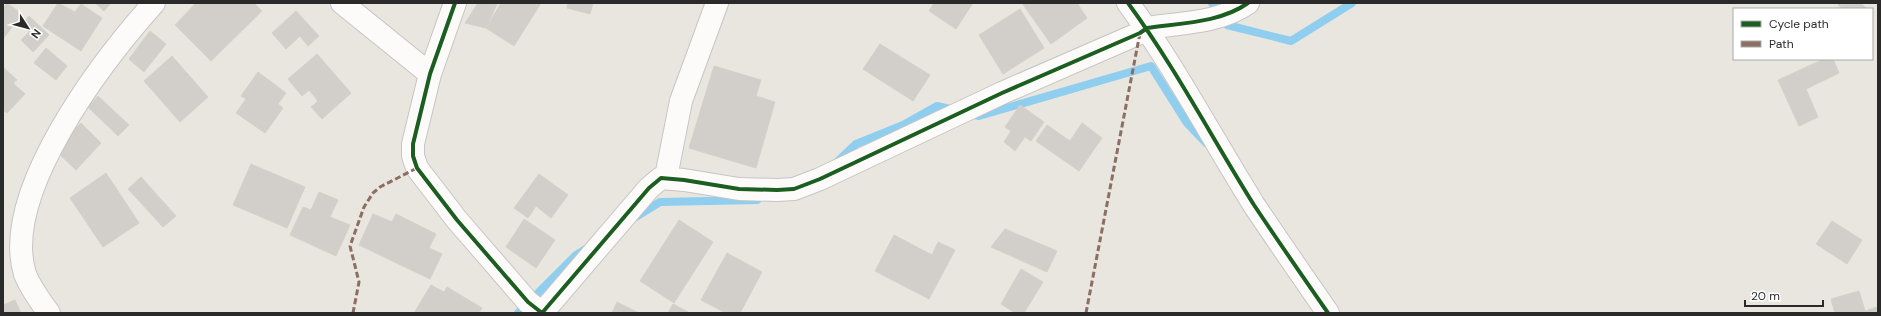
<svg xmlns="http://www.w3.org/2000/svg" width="1881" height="316" viewBox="0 0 1881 316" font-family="'DM Sans',sans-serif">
<rect width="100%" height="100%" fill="#e9e6df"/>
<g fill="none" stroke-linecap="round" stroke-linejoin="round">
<!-- stream -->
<path stroke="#8fceee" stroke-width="8" d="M1212 3 1227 25 1291 41 1352 3
M969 114 979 116 1151 66 1187 123 1206 143
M836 163 856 144 903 125 937 106 954 110
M634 218 660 202 757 200
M518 313 576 255 587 248"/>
</g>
<!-- building -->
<path fill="#d2cfca" stroke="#d4d1cb" d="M7 3 22 14 3 39V8Z
M58 3 75 12 81 4 102 18 81 51 43 26Z
M95 3H111L104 11Z
M196 3H254L262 11 211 61 175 25Z
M478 3 497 4 486 28 465 23Z
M501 3H541L514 46 486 28Z
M568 3H593L590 14 567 8Z
M934 3H973L956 29 929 11Z
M1022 3H1077L1087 18 1051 44Z
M1840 3H1860L1868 9H1843L1838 5Z
M1020 9 1044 48 1003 74 979 35Z
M296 11 319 36 308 46 300 36 286 49 272 33Z
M29 16 49 35 33 52 21 40 29 32 22 24Z
M150 31 166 44 144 72 129 59Z
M880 44 930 75 913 101 863 69Z
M46 48 67 66 56 80 34 63Z
M317 54 351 93 322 119 311 107 318 101 309 90 302 96 288 79Z
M172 56 208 97 180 122 144 81Z
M1824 59H1833L1839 73 1806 89 1818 117 1799 126 1778 80Z
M714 66 761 80 756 96 775 102 756 168 689 148Z
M3 67 17 80 13 83 25 94 7 113 3 110Z
M258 72 286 93 278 104 283 108 265 133 236 113 246 99 241 96Z
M98 96 129 125 118 136 88 107Z
M1020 105 1044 122 1031 141 1025 137 1015 151 1004 142 1011 131 1005 127Z
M81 123 101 143 76 170 55 150Z
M1082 123 1102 138 1079 171 1036 141 1047 125 1070 141Z
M251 164 305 187 287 228 233 205Z
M106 173 139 223 103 247 70 198Z
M539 174 568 195 551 218 536 206 528 218 514 208Z
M141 177 176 216 163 227 128 189Z
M319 192 338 200 330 217 350 225 336 256 290 235 303 207 311 210Z
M373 214 392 222 396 214 436 234 429 248 442 254 430 279 359 245Z
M524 219 555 240 536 268 506 247Z
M679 220 713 242 674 303 640 281Z
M1832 221 1862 240 1847 264 1816 244Z
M1005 229 1057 251 1047 272 991 247Z
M894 235 932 255 938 242 955 250 929 299 875 271Z
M727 253 762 272 740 313H726L701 300Z
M1021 269 1043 282 1024 313H1015L1001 304Z
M431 285 444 292 447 287 482 308 479 313H414Z
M1859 291 1865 311 1877 307 1878 313H1835L1831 299Z
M15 300 21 313H3V305Z
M617 302 639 313H612Z
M673 304 690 313H668Z"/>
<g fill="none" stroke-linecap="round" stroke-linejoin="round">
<!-- minor casing -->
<g stroke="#c6c5c5" stroke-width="24">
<path id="minor" d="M342 3 430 74
M455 3 430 74 413 144V156L417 168 457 220 528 302 542 313
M1128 3C1175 67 1212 138 1254 205 1278 241 1303 277 1328 313
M666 177 681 101 717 3
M49 313C42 304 29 285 25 274 0 193 103 60 154 3
M542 313 649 188 661 178 684 180 739 189 777 190 794 189 820 179 1002 93 1140 33 1147 28C1180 23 1220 23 1248 3"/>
</g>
<!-- minor -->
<use href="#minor" stroke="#fcfbfa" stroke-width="22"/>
<!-- quiet -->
<path stroke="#8d6e63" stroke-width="3" stroke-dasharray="6 3" stroke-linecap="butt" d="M353 313 359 282 350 246 364 207 373 193 380 187 417 168
M1086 313 1140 33"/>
<!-- cycleway casing -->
<g stroke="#fff" stroke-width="6">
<path id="cycleway" d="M455 3 430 74 413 144V156L417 168 457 220 528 302 542 313
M1128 3C1175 67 1212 138 1254 205 1278 241 1303 277 1328 313
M542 313 649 188 661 178 684 180 739 189 777 190 794 189 820 179 1002 93 1140 33 1147 28C1180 23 1220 23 1248 3"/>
</g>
<!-- cycleway -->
<use href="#cycleway" stroke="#1b5e20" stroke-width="4"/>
</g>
<!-- border -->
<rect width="1881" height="316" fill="none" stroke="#2a2a2a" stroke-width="8"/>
<!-- legend -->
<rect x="1733" y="8" width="140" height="52" fill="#ffffff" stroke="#aaaaaa"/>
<rect x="1741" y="21" width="20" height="6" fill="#1b5e20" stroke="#aaaaaa"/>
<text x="1769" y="28" font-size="12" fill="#2a2a2a">Cycle path</text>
<rect x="1741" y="41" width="20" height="6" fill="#8d6e63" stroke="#aaaaaa"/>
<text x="1769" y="48" font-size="12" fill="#2a2a2a">Path</text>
<!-- north arrow -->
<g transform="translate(28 28) rotate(126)" stroke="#ffffff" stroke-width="3" paint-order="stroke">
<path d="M0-3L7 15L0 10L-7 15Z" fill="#2a2a2a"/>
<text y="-6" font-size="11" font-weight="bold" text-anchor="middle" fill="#2a2a2a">N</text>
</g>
<!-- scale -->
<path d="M1745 300v6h78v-6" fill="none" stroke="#2a2a2a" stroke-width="2"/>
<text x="1751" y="300" font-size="12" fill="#2a2a2a" stroke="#ffffff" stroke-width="3" paint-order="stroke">20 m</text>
</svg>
